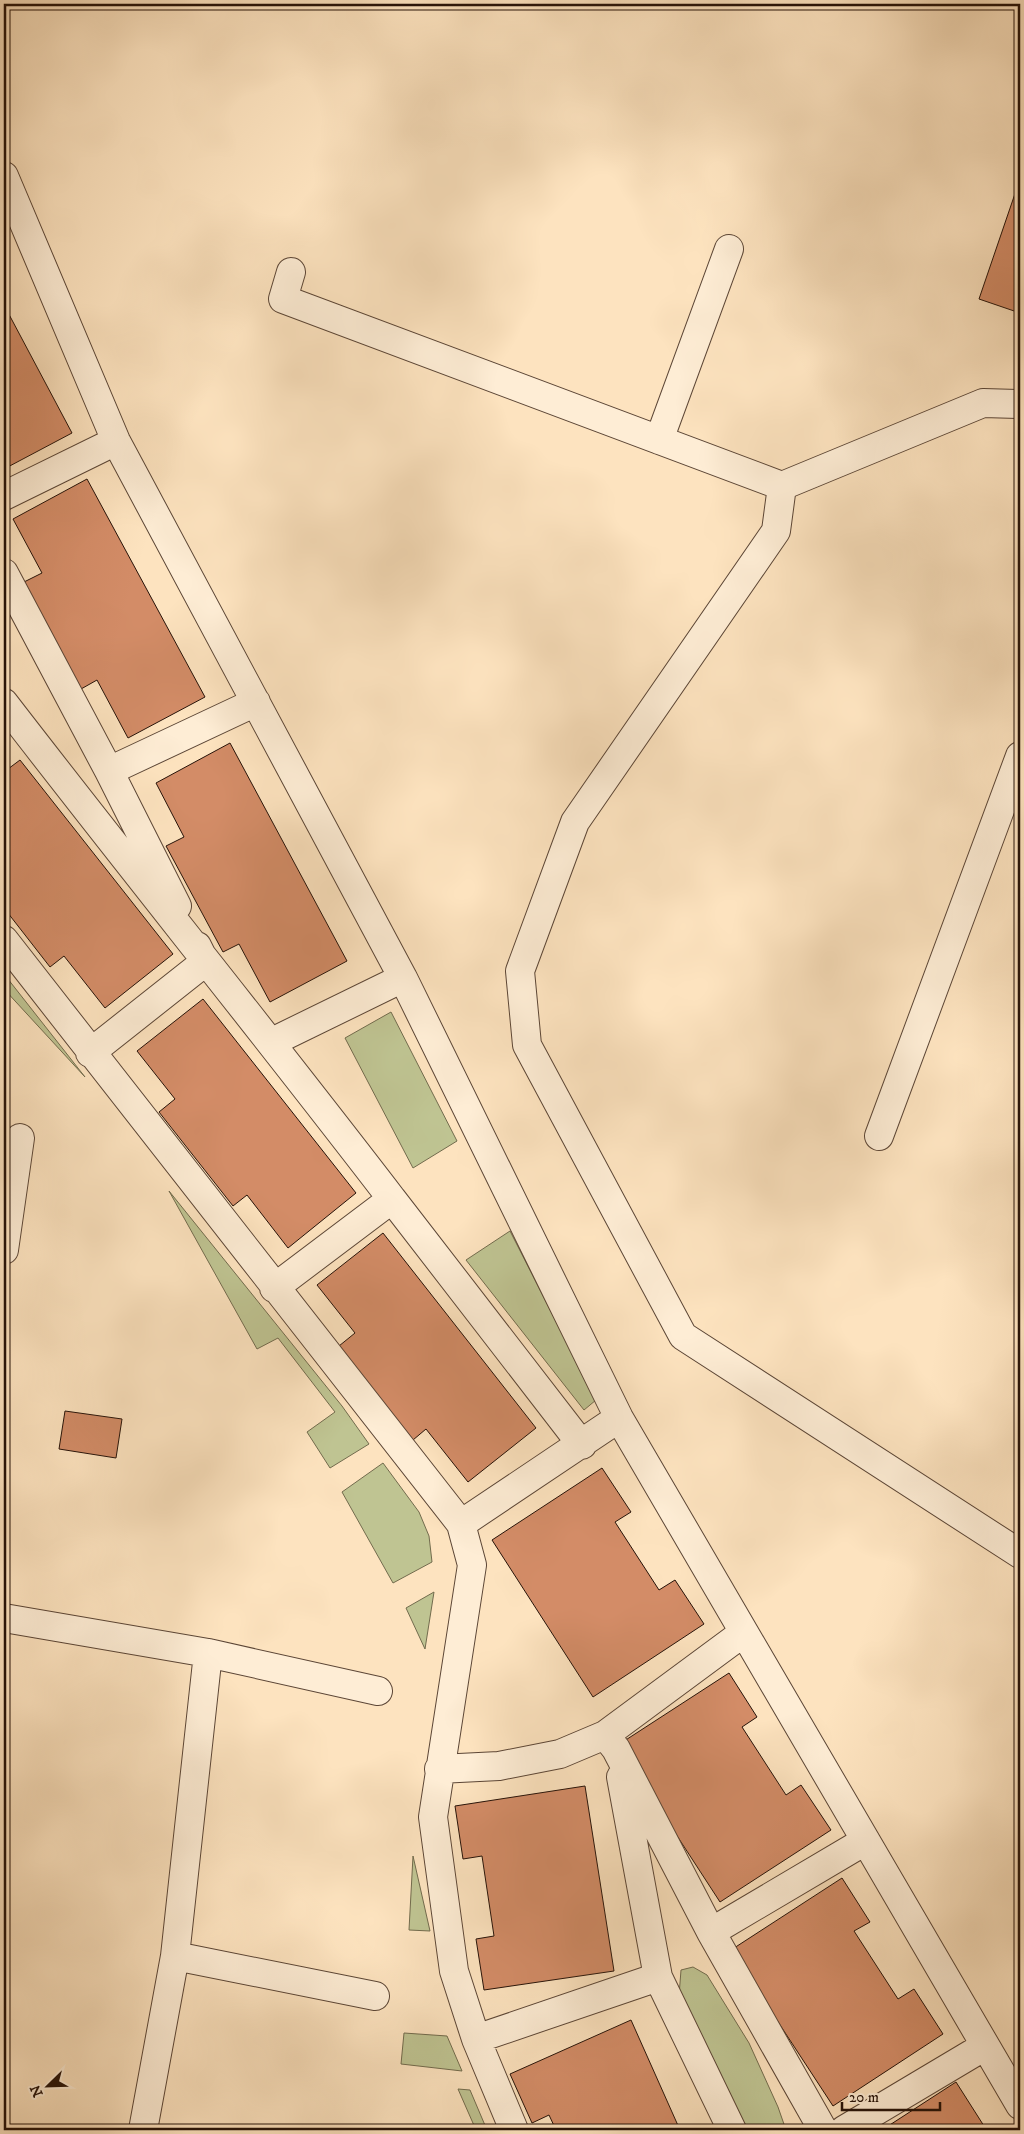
<svg xmlns="http://www.w3.org/2000/svg" width="1024" height="2134" viewBox="0 0 1024 2134" font-family="'IM FELL DW Pica',serif">
<rect width="100%" height="100%" fill="#fde3bf"/>
<filter id="stains"><feTurbulence type="fractalNoise" baseFrequency=".004" numOctaves="4"/><feColorMatrix values="0 0 0 0 .2 0 0 0 0 .09 0 0 0 0 .02 0 0 0 .5 -.17"/></filter>
<radialGradient id="worn" r=".72"><stop offset=".6" stop-color="#630" stop-opacity="0"/><stop offset="1" stop-color="#630" stop-opacity=".3"/></radialGradient>
<!-- green -->
<path fill="#bfc492" stroke="#726b4d" d="M4 974 85 1077 4 989Z
M391 1012 457 1141 413 1168 345 1038Z
M169 1191 342 1406 369 1444 330 1468 307 1432 335 1412 278 1338 257 1349Z
M510 1231 596 1400 584 1410 466 1260Z
M383 1463 419 1512 429 1536 432 1562 393 1583 342 1492Z
M434 1592 425 1649 406 1608Z
M413 1856 430 1931 409 1930Z
M693 1967 707 1975 749 2043 778 2107 786 2130H736L679 1996 681 1970Z
M404 2033 447 2036 462 2071 401 2064Z
M458 2089 470 2090 487 2130H476Z"/>
<!-- building -->
<path fill="#d38c67" stroke="#261208" d="M1020 179V313L979 299Z
M4 305 72 433 4 469Z
M87 479 205 697 128 738 97 680 81 689 24 582 42 573 13 519Z
M230 743 347 961 270 1002 239 944 223 952 166 846 184 837 156 783Z
M20 760 173 954 105 1008 64 956 50 967 4 908V772Z
M203 999 356 1193 288 1248 247 1195 233 1206 159 1112 175 1099 137 1051Z
M383 1233 536 1428 468 1482 426 1429 413 1440 339 1346 355 1333 317 1285Z
M65 1411 122 1419 116 1458 59 1449Z
M602 1468 631 1512 615 1522 659 1590 675 1580 704 1624 593 1697 492 1540Z
M729 1673 757 1717 742 1727 786 1795 801 1785 831 1830 720 1902 618 1745Z
M585 1786 614 1971 484 1990 476 1939 494 1936 482 1856 463 1859 455 1806Z
M842 1878 870 1922 854 1931 898 1999 914 1989 943 2034 833 2106 731 1950Z
M631 2020 680 2130H556L549 2115 532 2123 510 2074Z
M956 2082 984 2126 978 2130H882Z"/>
<g fill="none" stroke-linecap="round" stroke-linejoin="round">
<!-- minor casing -->
<g stroke="#5c4636" stroke-width="30">
<path id="minor" d="M4 176 116 441 403 978 619 1418 1020 2105
M291 272 283 299 782 486 983 403 1020 404
M659 440 729 249
M782 486 776 531 575 822 520 971 527 1045 683 1336 1020 1554
M4 496 116 441
M4 573 109 771 177 906
M4 703C132 869 264 1032 392 1199L274 1288
M109 771 256 702
M4 940 461 1524 472 1565 433 1817 454 1971 476 2039 514 2130
M272 1042 403 978
M90 1053 205 962 197 946
M879 1136 1020 756
M392 1199 582 1445
M4 1250 20 1138
M461 1524 619 1418
M4 1618 208 1653 378 1691
M605 1735 616 1749 711 1932 823 2130
M439 1769 499 1766 560 1754 605 1735 743 1633
M621 1777 658 1977 732 2130
M711 1932 865 1841
M175 1956 375 1996
M476 2039 658 1977
M143 2130 175 1956 208 1653
M844 2130 985 2046"/>
</g>
<!-- minor -->
<use href="#minor" stroke="#feedd5" stroke-width="28"/>
</g>
<!-- margin -->
<rect width="1024" height="2134" fill="none" stroke="#fde3bf" stroke-width="20"/>
<rect x="5" y="5" width="1014" height="2124" fill="none" stroke="#261208" stroke-width="2.5"/>
<rect x="10" y="10" width="1004" height="2114" fill="none" stroke="#261208"/>
<!-- north arrow -->
<g transform="translate(48 2086) rotate(247)" stroke="#feedd5" stroke-width="4" paint-order="stroke">
<path d="M0-4L9 19L0 12L-9 19Z" fill="#261208"/>
<text y="-8" font-size="14" font-weight="bold" text-anchor="middle" fill="#261208">N</text>
</g>
<!-- scale -->
<path d="M842 2102v8h98v-8" fill="none" stroke="#261208" stroke-width="2.5"/>
<text x="849" y="2102" font-size="15" fill="#261208" stroke="#feedd5" stroke-width="4" paint-order="stroke">20 m</text>
<rect width="100%" height="100%" filter="url(#stains)"/>
<rect width="100%" height="100%" fill="url(#worn)"/>
</svg>
